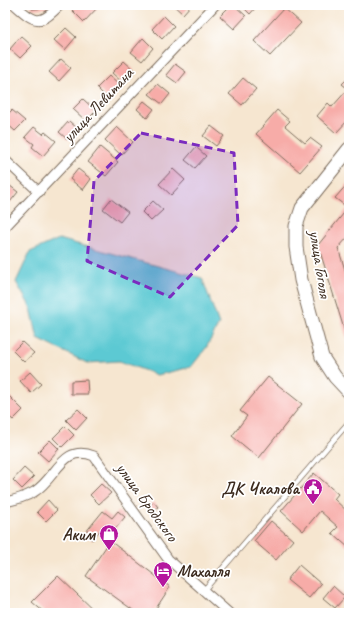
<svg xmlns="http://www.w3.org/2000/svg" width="354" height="618" viewBox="0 0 354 618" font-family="Caveat,sans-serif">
<rect width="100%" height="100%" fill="#fff"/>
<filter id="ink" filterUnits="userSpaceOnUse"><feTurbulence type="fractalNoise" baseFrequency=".025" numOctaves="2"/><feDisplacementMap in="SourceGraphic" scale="8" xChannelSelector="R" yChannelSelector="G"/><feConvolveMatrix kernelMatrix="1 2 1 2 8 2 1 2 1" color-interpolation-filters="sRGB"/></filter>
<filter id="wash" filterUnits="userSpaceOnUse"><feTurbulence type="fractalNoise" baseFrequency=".012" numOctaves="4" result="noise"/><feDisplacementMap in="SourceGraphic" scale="16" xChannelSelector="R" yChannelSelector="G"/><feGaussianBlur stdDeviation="0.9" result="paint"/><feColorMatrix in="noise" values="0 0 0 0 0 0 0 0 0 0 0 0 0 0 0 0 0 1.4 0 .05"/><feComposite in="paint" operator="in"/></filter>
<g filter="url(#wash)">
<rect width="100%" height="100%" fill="#f6e6d0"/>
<!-- water -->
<path fill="#5cc9d3" stroke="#4c7a78" d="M59 239 202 278 219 324 206 348 191 367 157 375 119 361 87 363 38 339 31 308 16 282 30 252Z"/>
<g id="blocks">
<!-- building -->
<path fill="#f7aca8" d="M31 5H49V8L32 9Z
M76 5H95L98 7 84 22 72 10Z
M173 5H191L183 14Z
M231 5H234L246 16 234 29 220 16Z
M241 5H258L250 14Z
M284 8 301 23 270 56 254 41Z
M164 16 174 26 162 39 152 29Z
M66 28 76 37 65 50 54 40Z
M21 36 32 46 20 58 10 49Z
M143 38 153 48 142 61 131 52Z
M61 59 71 68 59 81 49 72Z
M124 61 134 70 123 83 112 73Z
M175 64 186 72 177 83 166 75Z
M109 76 119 85 107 98 97 88Z
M349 77V119L336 133 317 116 328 103 332 107 348 89 342 84Z
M243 78 256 89 242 105 229 94Z
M158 84 170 94 162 104 149 94Z
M83 99 96 111 86 121 73 109Z
M144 101 154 109 147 118 137 109Z
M12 110 25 121 15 131 5 122V117Z
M277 110 290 121 285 126 305 143 310 138 322 147 300 172 256 134Z
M69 121 78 129 68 140 59 132Z
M211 126 224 136 216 146 203 136Z
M34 127 43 134 45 132 56 141 43 156 32 147 34 144 25 137Z
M117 127 133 142 121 155 105 140Z
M100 147 118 162 106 176 88 162Z
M196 147 206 156 195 168 185 160Z
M78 169 91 179 83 190 70 179Z
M173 169 185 180 171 195 159 184Z
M5 182 18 192 10 202 5 199Z
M349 182V236L338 248 349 282V345L318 245 348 208 335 198Z
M111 199 128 212 120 222 103 209Z
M153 201 163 210 151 221 142 212Z
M22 342 34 353 24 362 13 351Z
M30 372 41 384 31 393 20 381Z
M268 377 302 404 259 458 232 436 247 416 240 411Z
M87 380 88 394H71V381Z
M9 396 23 410 13 420 5 413V400Z
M78 409 87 418 76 430 66 420Z
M65 426 74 435 62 447 53 438Z
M50 440 59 449 48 461 38 452Z
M24 468 34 477 22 489 13 480Z
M314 473 338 494 334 499 349 513V548L332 533 338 527 320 511 303 531 281 511Z
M101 484 111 493 99 504 90 495Z
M48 500 57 510 46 521 37 512Z
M154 502 158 507 152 511 148 505Z
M103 511 112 518 118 511 125 517 110 535 102 528 92 540 85 533Z
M271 521 293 540 276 560 254 541Z
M110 541 170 587 153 613H137L86 576Z
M299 565 321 584 309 598 287 580Z
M58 576 97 613H45L32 602Z
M333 586 345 597 335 608 323 598Z"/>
</g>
</g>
<g filter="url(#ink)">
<use href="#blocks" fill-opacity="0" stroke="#7c6c5c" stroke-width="1"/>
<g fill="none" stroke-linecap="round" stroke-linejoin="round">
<!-- lane casing -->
<g stroke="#7c6c5c" stroke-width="6">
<path id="lane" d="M204 590 349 422"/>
</g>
<!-- street casing -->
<g stroke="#7c6c5c" stroke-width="11">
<path id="street" d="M15 5C35 23 40 26 60 5
M5 160 39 192
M5 227 215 5
M5 502C15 500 25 497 34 492 57 478 62 443 94 456L168 559 229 613"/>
</g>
<!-- secondary casing -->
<g stroke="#7c6c5c" stroke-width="15">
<path id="secondary" d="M349 149 302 208 296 226V247L301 280 322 357 335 377 349 392"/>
</g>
<!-- lane -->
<use href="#lane" stroke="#fff" stroke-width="4.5"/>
<!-- street -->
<use href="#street" stroke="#fff" stroke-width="9"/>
<!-- secondary -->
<use href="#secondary" stroke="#fff" stroke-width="13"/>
</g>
</g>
<!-- marked area -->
<path fill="#7b2cbf" fill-opacity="0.2" stroke="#7b2cbf" stroke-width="3" stroke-dasharray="8 5" stroke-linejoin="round" d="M141 133 234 153 238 225 170 297 87 261 94 181Z"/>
<!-- icons -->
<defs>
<g id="civic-pin" transform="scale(1)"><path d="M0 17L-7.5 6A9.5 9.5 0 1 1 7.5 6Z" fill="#b5179e" stroke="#fff"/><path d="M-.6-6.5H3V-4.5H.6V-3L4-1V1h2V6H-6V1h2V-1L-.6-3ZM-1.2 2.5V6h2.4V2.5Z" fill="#fff"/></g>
<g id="shop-pin" transform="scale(1)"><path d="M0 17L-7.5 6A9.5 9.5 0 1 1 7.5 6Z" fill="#b5179e" stroke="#fff"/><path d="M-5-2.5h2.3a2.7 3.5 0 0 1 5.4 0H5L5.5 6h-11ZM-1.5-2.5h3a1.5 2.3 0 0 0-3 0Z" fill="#fff"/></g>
<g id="hotel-pin" transform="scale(1)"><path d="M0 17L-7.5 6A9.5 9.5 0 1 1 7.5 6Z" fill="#b5179e" stroke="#fff"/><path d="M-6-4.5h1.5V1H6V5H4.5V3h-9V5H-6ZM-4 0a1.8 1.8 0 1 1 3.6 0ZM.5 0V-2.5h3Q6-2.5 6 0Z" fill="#fff"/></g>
</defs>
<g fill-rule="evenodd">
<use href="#civic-pin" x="313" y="488"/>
<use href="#shop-pin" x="109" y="534"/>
<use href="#hotel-pin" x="163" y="571"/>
</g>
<g text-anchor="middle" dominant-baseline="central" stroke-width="3.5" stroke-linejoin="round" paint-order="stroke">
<!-- street labels -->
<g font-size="17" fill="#3b2a1e" stroke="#fff">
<text transform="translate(98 105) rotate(-47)">улица Левитана</text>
<text transform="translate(320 264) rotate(81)">улица Гоголя</text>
<text transform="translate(147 502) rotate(54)">улица Бродского</text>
</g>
<!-- poi labels -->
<g font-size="17" font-weight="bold" fill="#3b2a1e" stroke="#fff" text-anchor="end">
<text x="299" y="488">ДК Чкалова</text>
<text x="95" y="534">Аким</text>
<text x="177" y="571" text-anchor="start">Махалля</text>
</g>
</g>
<!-- margin -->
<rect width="354" height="618" fill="none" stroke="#fff" stroke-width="20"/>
</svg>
